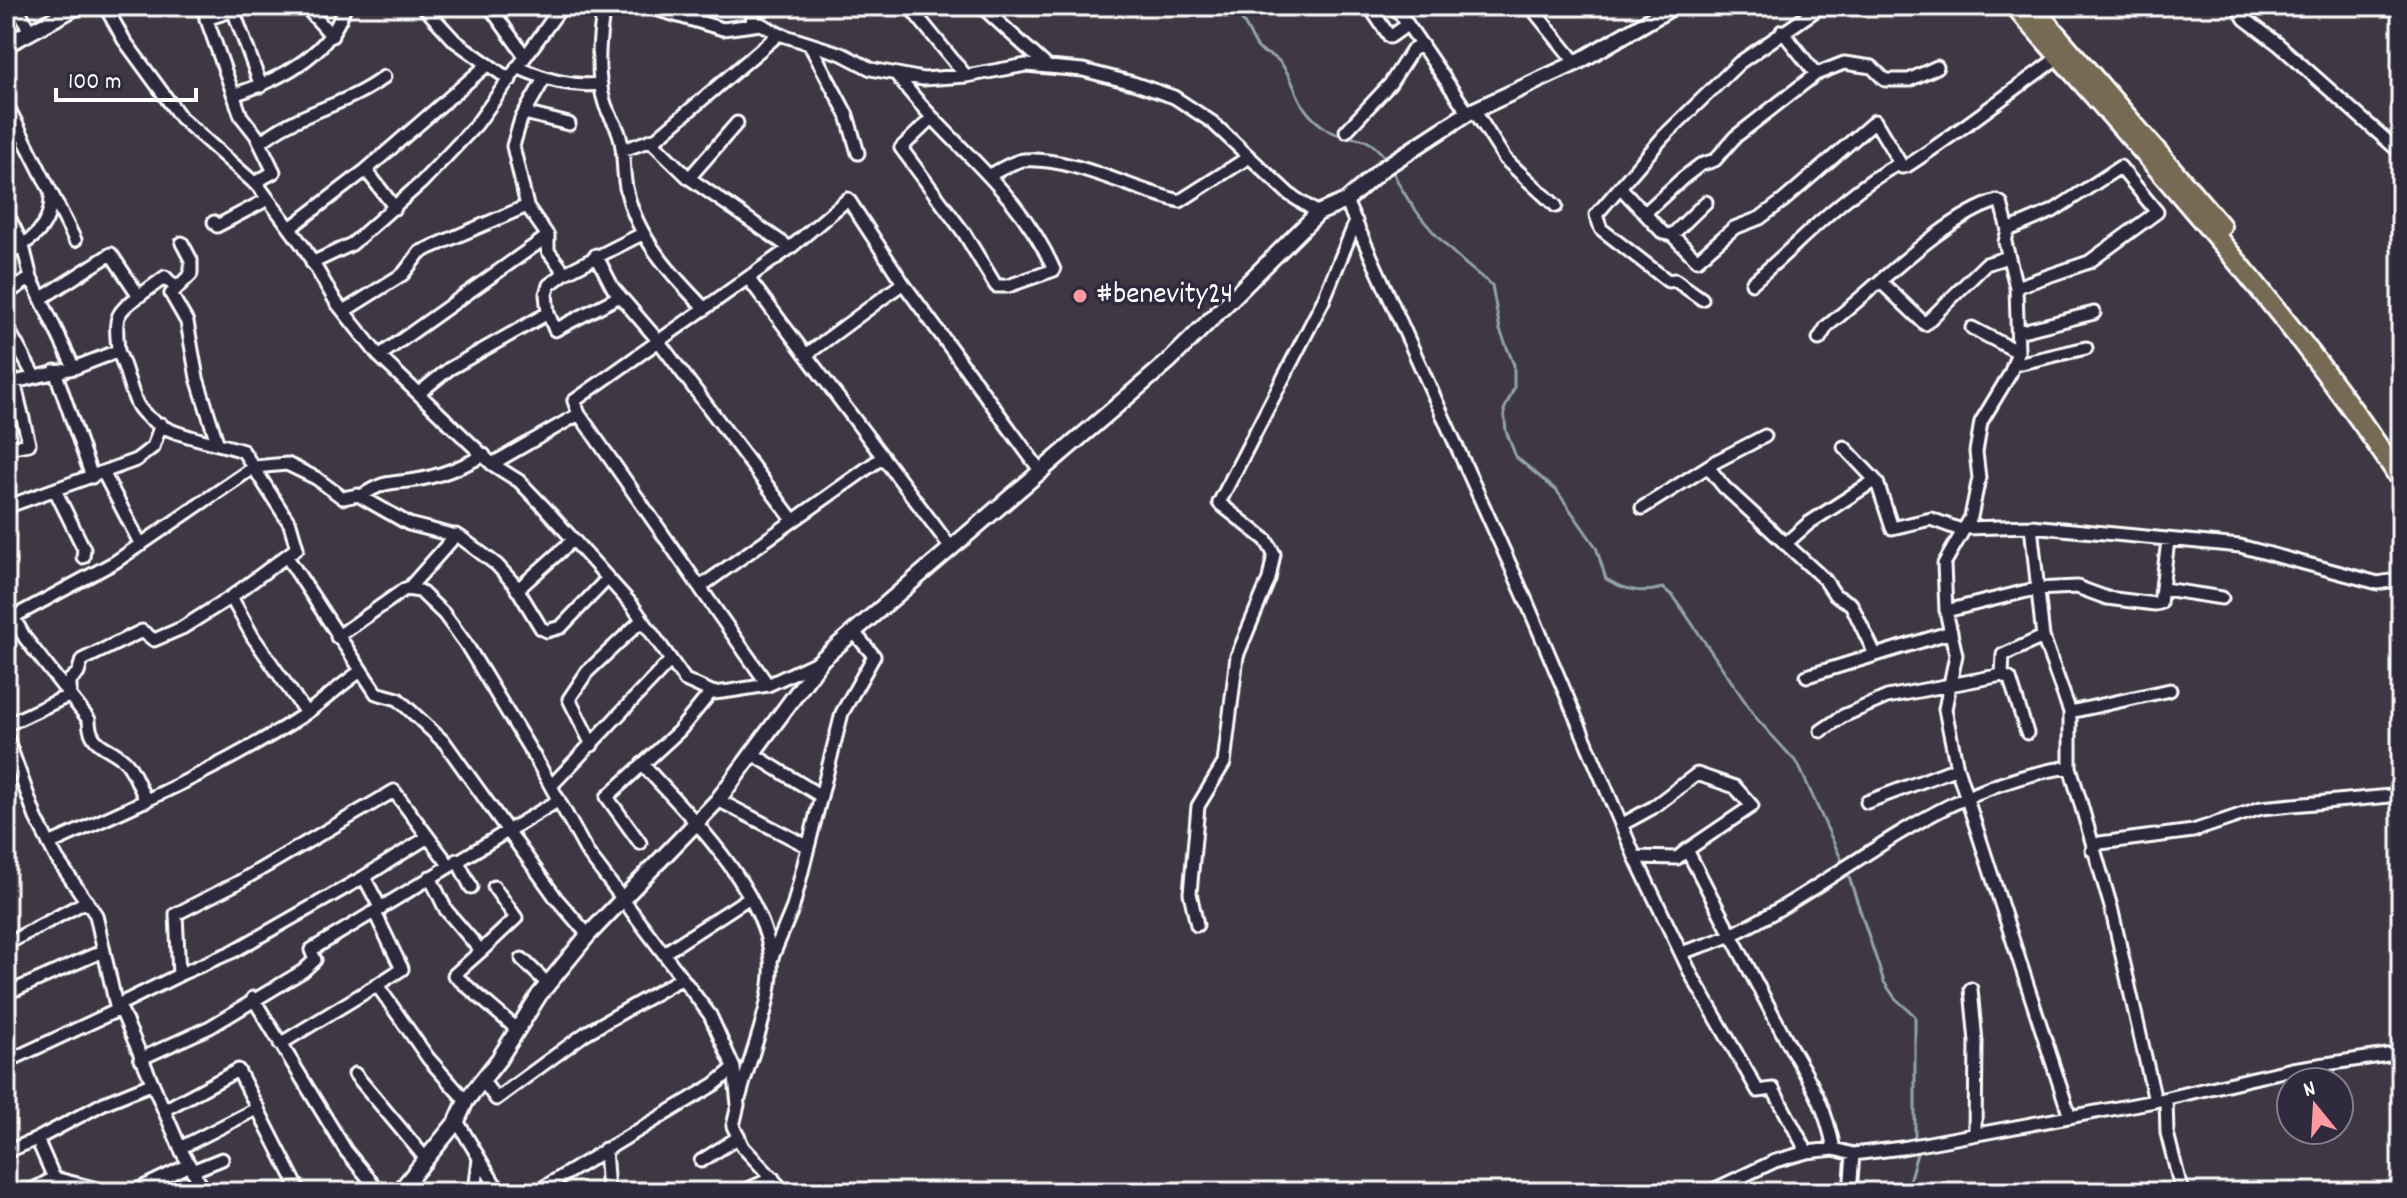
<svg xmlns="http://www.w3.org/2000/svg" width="2407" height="1198" viewBox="0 0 2407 1198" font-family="Dekko,sans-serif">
<rect width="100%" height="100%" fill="#3f3844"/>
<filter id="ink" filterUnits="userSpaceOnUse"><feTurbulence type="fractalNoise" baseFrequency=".0125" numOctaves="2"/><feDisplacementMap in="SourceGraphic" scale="16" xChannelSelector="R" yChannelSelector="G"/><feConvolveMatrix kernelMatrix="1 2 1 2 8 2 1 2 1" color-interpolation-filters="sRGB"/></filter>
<g filter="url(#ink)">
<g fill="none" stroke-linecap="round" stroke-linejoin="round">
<!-- stream -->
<path stroke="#94a3ac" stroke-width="3" d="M1211 6 1224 17H1239C1249 27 1250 38 1258 48 1263 54 1274 55 1279 61 1301 86 1291 106 1328 130 1352 144 1363 128 1386 159
M1391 168C1411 214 1452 256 1492 285L1500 330 1514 365V388L1504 410 1506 431 1516 457 1557 491 1596 547 1606 579C1625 590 1641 594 1663 588L1674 597 1757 719 1798 764 1843 863
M1847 871 1884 982 1895 998 1915 1016V1139
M1906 1192 1918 1150"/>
<!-- minor casing -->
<g stroke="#fff" stroke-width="17">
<path id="minor" d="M17 6 29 30
M105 6 124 40 181 118 260 188 303 246 336 302 379 356 492 464 519 481 544 507 632 605 685 680 714 693 730 691 768 685 819 661
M202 6 241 116 256 135 274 172 254 183
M305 6 332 36
M423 6 455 41 510 80
M489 6 525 56
M604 6C599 37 595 74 605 104 609 116 617 124 620 137 625 156 622 174 627 192 638 239 672 275 705 309
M645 6 723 29 761 24 779 34 842 54 871 69 923 79 966 76 1026 65 1083 70 1133 83 1174 97 1212 122 1289 194 1318 213
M909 6 966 76
M981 6 1048 67
M1369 6 1390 37 1407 25
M1395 6 1468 113
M1530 6 1576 63
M2237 6 2245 19 2278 44 2401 153
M206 19 231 11 235 15 261 86
M752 25 753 12 761 6
M1782 31 1816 74
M811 47 847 115 858 153
M517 67C546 80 570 87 601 84
M896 74C948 145 1018 187 1054 270L1008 286H996L964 233 901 148 931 119
M544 79 521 119 513 146 527 206 548 236V251L565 273
M236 94C281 79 331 54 345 6
M6 103 75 240
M1474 110 1505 159 1556 206
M524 113 569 124
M1346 131 1390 84 1412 50 1422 45
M652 142 689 178 790 248
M260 143C296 112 347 106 384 77
M623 150 657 138 779 34
M366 170 395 208
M990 175C1000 170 1013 161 1024 160 1073 157 1132 190 1180 201L1249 157
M689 178 737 123
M1620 187 1663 233 1672 235 1697 260 1734 228 1760 218 1784 200 1875 121 1900 163
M1346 201 1525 598 1635 857 1677 858 1687 850C1718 909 1748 968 1779 1026 1804 1074 1823 1094 1834 1149
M6 211 23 246 31 278 74 368
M1646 212 1683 178 1700 165 1715 160 1735 137 1816 74 1844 63 1872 67 1885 80H1909L1937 67
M214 222 217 226 268 199
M290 228 366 170 487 65
M2008 230 2053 211 2120 167 2157 212 2089 262 2016 287
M1672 235 1706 202
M182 243 191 260V274L171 294 187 322 197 378 217 442
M6 255C31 241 51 228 51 197
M596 255 613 288 657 339 793 520
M312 263 352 244 421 183 476 125 562 6
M748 278 952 549
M1881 282 1925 324 1986 264 2008 257
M1752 283C1801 242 1843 193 1900 163L1902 167 1907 166C1959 132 2009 93 2060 56
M6 294 31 278
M139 296 165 277 175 287
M1702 299 1675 280 1668 281 1601 229 1596 215 1664 136 1739 63 1822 6
M344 311 403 274 420 252 527 206
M548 313 555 330 620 296
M6 325 34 376
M1972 328 2018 352
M2018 332 2094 313
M1819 339 1827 326C1874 290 1943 217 1997 201L2001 203 2008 230 2005 242 2016 287 2018 352 2010 374 1981 422 1976 452 1979 478 1971 517 1944 564 1946 611 1956 655 1945 709 1957 768 2070 1117
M806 355 903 283
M379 356 548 236
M2013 365 2086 348
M55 371 92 477
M6 384 74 368 118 351C116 320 112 314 139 296L111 254 42 298
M419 393 449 369 548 313 546 294 549 285 565 273 642 234
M579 414 768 685
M1844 447 1877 482 1892 528 1931 519 1961 530
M6 448 29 444 14 381
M492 464 579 414 574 401 790 248 848 199 903 283 1042 473
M1709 468 1724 487 1825 580 1835 595 1851 604 1875 654
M103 472 141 545
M55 490 84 549 83 557
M361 496C386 480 388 484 416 480 440 476 462 467 484 455
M6 507 136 460 153 447 161 424
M1642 508 1715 462 1765 436
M2031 526 2043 637 2070 712V767L2111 907 2155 1101
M1967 528 2031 526 2240 546 2378 583 2401 579
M1785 544 1809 523 1874 481
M287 557 376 693 398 699 445 743 556 898 588 935
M700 587 883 457
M409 588 456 535
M2164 589 2222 598
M517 590 573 540
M231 597 253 637 306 713
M1946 611 2035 589 2077 587 2107 598 2155 604 2160 603 2168 541
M13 617 25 638 89 720C89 747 110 746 125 761 134 770 140 789 146 801
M6 621 115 562 254 467 287 464 316 478 343 498 358 495 409 524 460 537 497 565 515 585 541 628 547 631 561 627 608 578
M337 637 405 589 420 591 444 614 466 644 537 761 587 852 710 1015 734 1068 738 1105 733 1126 743 1147 785 1192
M1807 676 1951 632
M2070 712 2170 690
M6 725 70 695V680L78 673 82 660 142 631 154 640 182 628 231 597 297 548 290 524 243 451C212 440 155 436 137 404 129 387 126 367 118 351
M1821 731 1843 716 1887 697 2002 675
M2027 733 2010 679 2002 675 2003 655 2043 637
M6 735 36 818 57 859 96 915 116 1006 122 1012 182 1152 205 1192
M592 745 569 699 587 672 642 620
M751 753 819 795
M642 764C688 814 765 889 771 960 774 1001 750 1056 740 1096
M551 786 669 662
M718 800 807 846
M1867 802 1957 768
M1621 825 1652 808 1697 774 1735 787 1752 806 1687 850
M640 843 607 797 679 731 711 692
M49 844C135 806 223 767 302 716 323 702 340 685 361 671
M2092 850 2100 843 2193 831 2261 808 2401 795
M1635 857 1692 976 1758 1091 1773 1089 1807 1152
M457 860 471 887
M364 877 428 837
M430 877 446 910 481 951 454 975 518 1030
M375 913 402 969 377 985 428 1058 466 1101
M1197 925 1190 893 1198 806 1224 763 1237 656 1269 579 1274 554 1266 540 1219 503 1323 301 1356 221
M6 944 87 901
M481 951 516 918 494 887
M664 953 750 897
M1681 953C1698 947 1717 942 1733 934 1850 877 1936 785 2070 767
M522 959 548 984
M771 960 793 907 842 713 874 656 853 631
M176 976 234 951 364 877 381 909
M1971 989 1976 1042 1975 1132
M6 990 17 989 103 951
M253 998 346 1151 380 1192
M116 1006 179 975 176 914 237 883 394 791 449 865
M280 1044 377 985
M140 1059 210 1027 303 971 315 960 311 950 559 800
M6 1062 120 1009
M355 1074 426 1159
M483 1081 496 1099 586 1033 682 978
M2166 1099 2167 1133 2182 1192
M164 1110 238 1070 300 1192
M457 1121 494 1183 503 1192
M37 1139 104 1103 151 1084
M180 1148 258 1108
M605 1149 608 1192
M6 1152 37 1139 54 1178 109 1192
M701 1161 739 1137
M192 1171 222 1159
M28 1192 54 1178 73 1192
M133 1192 189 1165
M475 1192 479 1159
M536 1192 715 1084 734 1068
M662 1192 663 1189
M741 1192 773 1178
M1709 1192 1775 1161 1807 1152 1834 1149 1853 1154 1902 1148 2155 1101 2292 1069 2401 1053
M1850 1192 1853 1154"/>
</g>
<!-- tertiary casing -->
<g stroke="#fff" stroke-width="20">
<path id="tertiary" d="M6 45 78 6
M399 1192 457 1121 466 1101 499 1059 539 995 588 935 718 800 822 659 1169 361 1318 213 1346 201 1382 169 1468 113 1576 63 1674 6"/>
</g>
<!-- primary casing -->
<g stroke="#fff" stroke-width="24">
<path id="primary" d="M2015 6C2148 159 2289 309 2401 480
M2032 6 2221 226"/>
</g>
<!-- minor -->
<use href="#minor" stroke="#2f2a3d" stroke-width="11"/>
<!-- tertiary -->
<use href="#tertiary" stroke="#2f2a3d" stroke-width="14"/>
<!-- primary -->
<use href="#primary" stroke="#766a54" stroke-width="18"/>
</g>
</g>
<!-- markers -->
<circle fill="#ff9aa2" stroke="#2f2a3d" stroke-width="3" cx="1080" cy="296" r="8"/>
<g text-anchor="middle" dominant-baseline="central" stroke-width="7" stroke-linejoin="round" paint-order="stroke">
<!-- poi labels -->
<g font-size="30" fill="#fff" stroke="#2f2a3d" text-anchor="start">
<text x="1096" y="296">#benevity24</text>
</g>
</g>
<!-- margin -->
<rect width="2407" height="1198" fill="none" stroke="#2f2a3d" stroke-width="32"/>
<rect x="16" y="16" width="2375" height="1166" fill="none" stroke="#fff" stroke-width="3" filter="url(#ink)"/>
<!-- north arrow -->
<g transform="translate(2315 1106) rotate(342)"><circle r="38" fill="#2f2a3d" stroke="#827f8b" stroke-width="2"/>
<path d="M0-6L14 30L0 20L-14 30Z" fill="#ff9aa2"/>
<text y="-12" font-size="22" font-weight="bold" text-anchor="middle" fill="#ffffff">N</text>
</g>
<!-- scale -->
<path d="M56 88v12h140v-12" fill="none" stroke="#ffffff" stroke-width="4"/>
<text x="68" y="88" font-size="24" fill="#ffffff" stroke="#2f2a3d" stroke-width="6" paint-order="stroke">100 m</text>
</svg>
